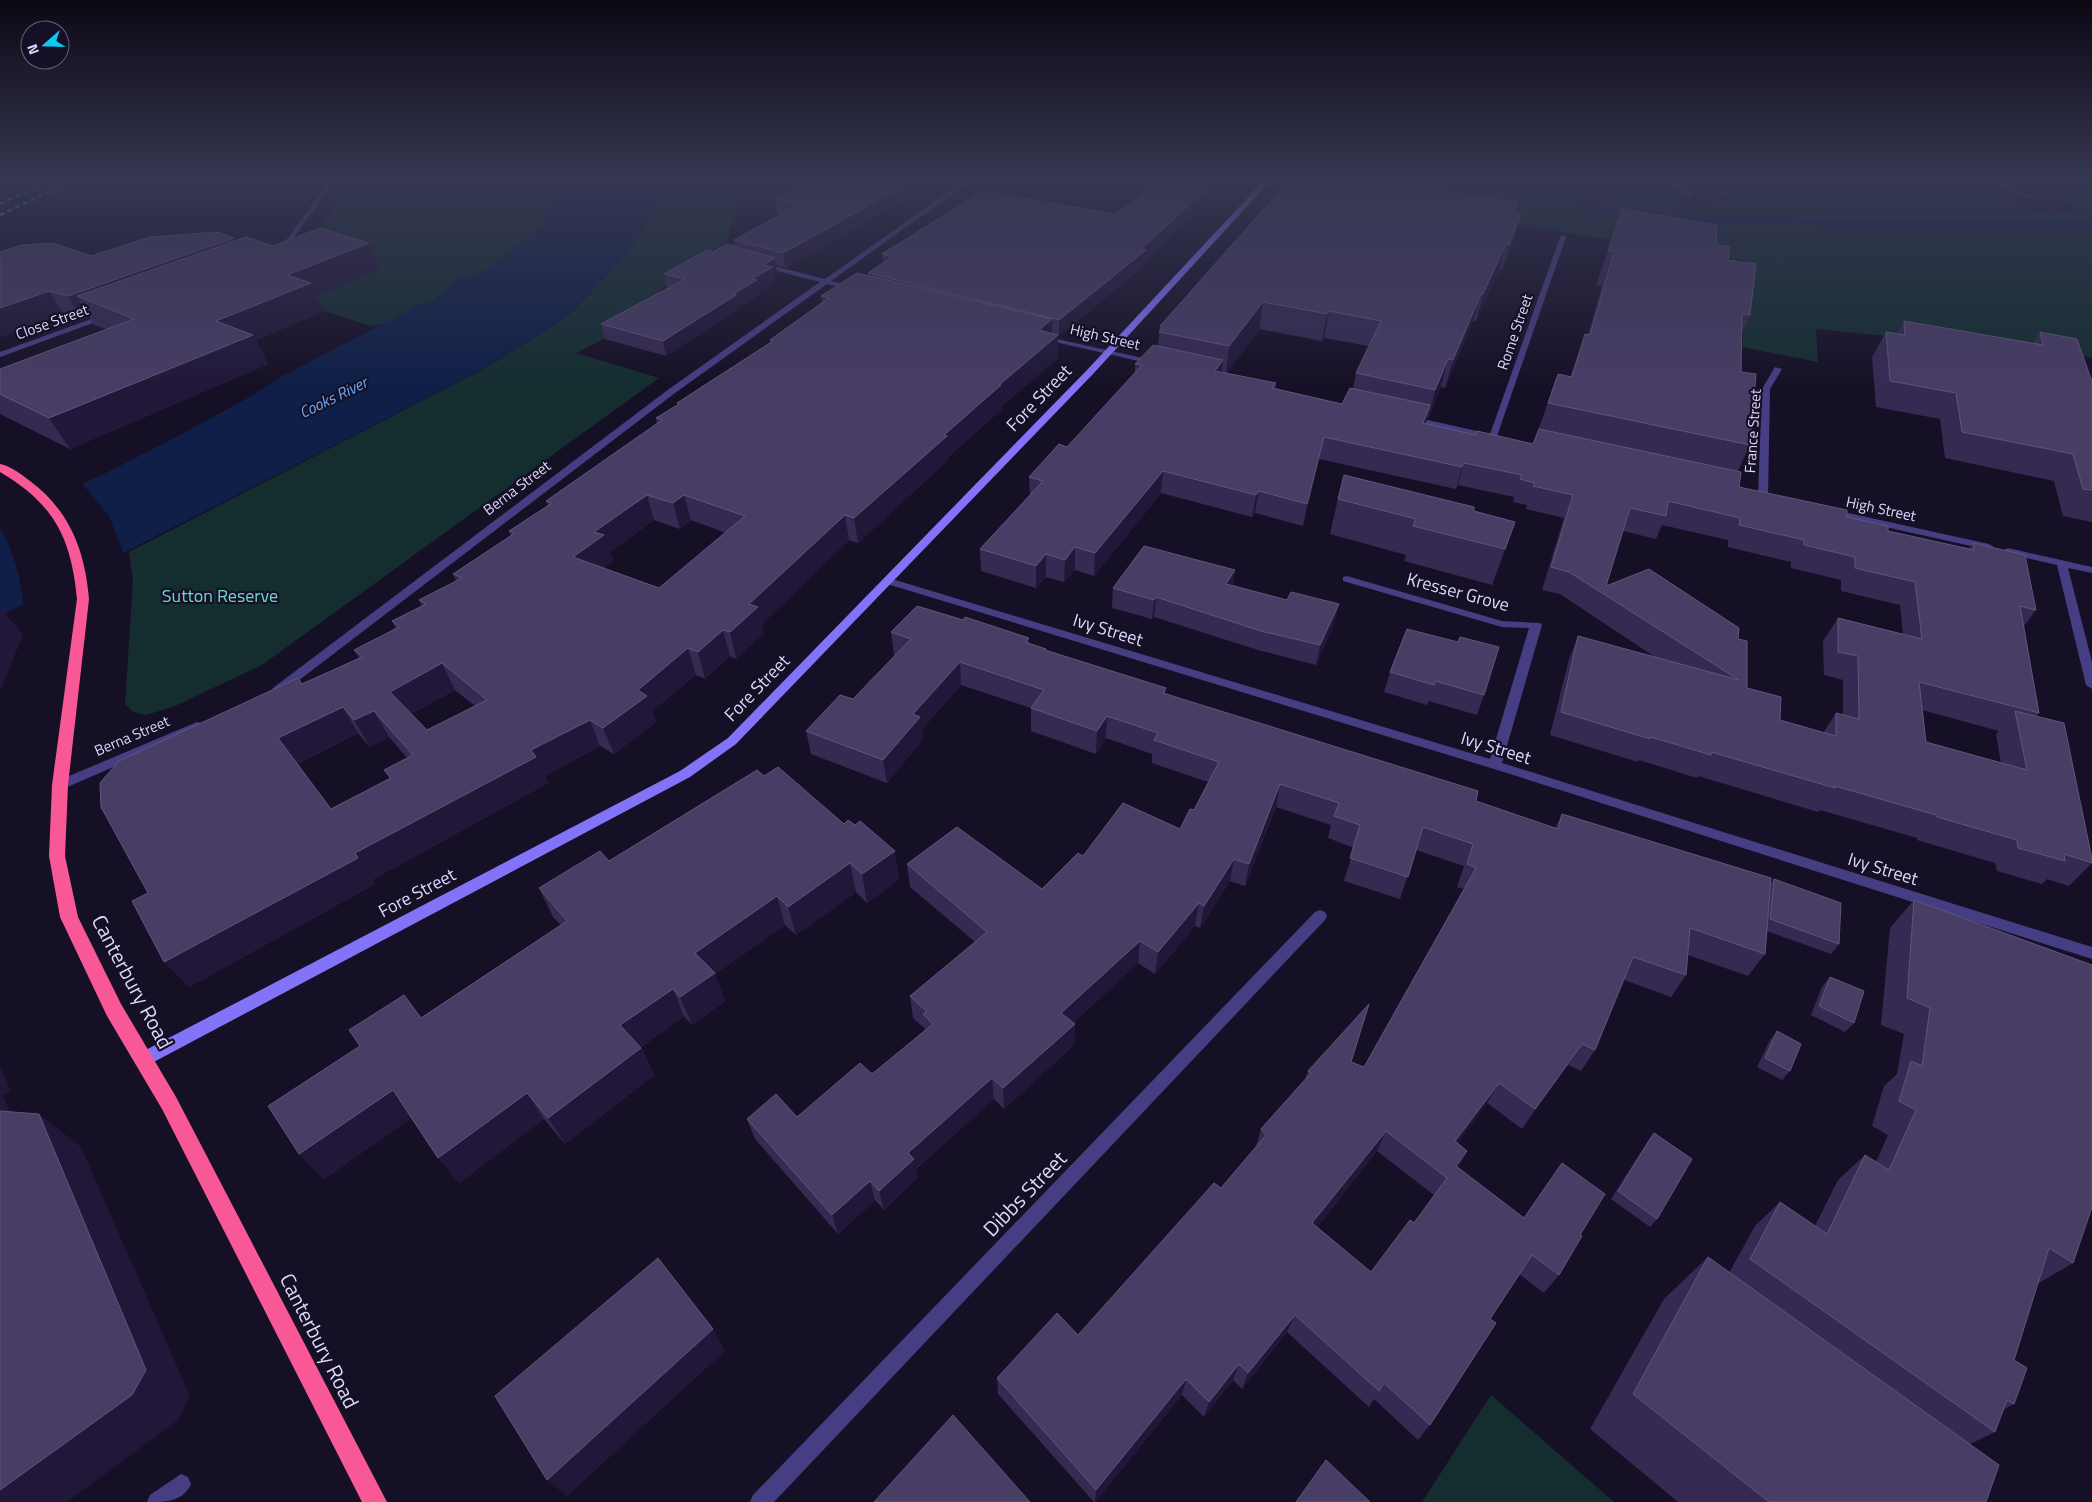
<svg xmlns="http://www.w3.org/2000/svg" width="2092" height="1502" viewBox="0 0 2092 1502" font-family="'Titillium Web',sans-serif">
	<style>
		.green { fill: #142e30 }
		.water { fill: #0f1f47 }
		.pier { fill: #161026 }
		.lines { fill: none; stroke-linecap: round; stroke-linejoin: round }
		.street { fill: #463e83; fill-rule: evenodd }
		.secondary { fill: #8273f9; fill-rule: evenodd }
		.highway { fill: #f85896; fill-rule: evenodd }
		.rail { stroke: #0cc9f4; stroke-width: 2; stroke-dasharray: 4.5 4; stroke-linecap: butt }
		.wall { fill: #362a53; fill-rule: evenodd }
		.shaded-wall { fill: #211839 }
		.building { fill: #483d65; stroke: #60557d; fill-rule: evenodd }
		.labels { text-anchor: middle; stroke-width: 4.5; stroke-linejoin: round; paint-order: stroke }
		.far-street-label { font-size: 15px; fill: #dfd7fd; stroke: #161026 }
		.far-water-label { font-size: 16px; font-style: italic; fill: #6aaaf9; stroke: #161026 }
		.street-label { font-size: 18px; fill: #dfd7fd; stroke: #161026 }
		.park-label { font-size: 18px; fill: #66dbc8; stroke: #161026 }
		.near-street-label { font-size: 21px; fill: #dfd7fd; stroke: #161026 }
	</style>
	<rect width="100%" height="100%" fill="#161026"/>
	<g class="green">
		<polygon points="355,177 569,177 547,210 546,219 540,227 486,270 458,280 434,300 420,304 387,323 371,326 300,303 306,249"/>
		<polygon points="671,177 746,177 726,243 699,257 605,338 576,353 659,378 262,665 175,706 146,715 133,712 125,704 133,580 129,552 491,365 570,314 632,249"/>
		<polygon points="1429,177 1523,177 1572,202 1666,195 1686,206 1733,201 1715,192 1913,177 1957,177 2024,208 2049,214 2076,212 2069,204 2046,193 2092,189 2092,357 1816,329 1818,362 1742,347 1748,261 1410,208"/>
		<polygon points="1491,1395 1614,1502 1422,1502"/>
	</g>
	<g class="water">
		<polygon points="569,177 671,177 632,249 570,314 491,365 0,616 0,520 100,476 180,435 246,399 281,377 420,304 434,300 458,280 486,270 540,227 546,219 546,210"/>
		<path d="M1520,177H1542L1605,207L1626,213L1662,216L2092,222V230L1669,224C1645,222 1620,220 1597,213C1570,205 1545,190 1520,177Z"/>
	</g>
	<polygon class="pier" points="81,482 109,516 125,557 24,607 19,576 8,542 0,528 0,517"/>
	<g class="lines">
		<g class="street">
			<polygon points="332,177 338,177 292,240 278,252 274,252 274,250 288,238"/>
			<polygon points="969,177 976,177 831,281 855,287 855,291 827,284 675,393 281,694 273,694 271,691 273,688 669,389 820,282 758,266 758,262 825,279"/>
			<polygon points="1657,177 1665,177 1694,196 1689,197"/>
			<polygon points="1982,177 1991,177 2033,198 2028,199"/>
			<polygon points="1563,235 1566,237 1496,439 1491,440 1407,421 1407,417 1410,416 1490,434 1560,237"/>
			<polygon points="105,314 112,316 0,357 0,352"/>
			<polygon points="1039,335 1156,361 1160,363 1156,365 1042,339 1039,339"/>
			<polygon points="1775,367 1782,369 1770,389 1768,497 1763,500 1758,497 1762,389"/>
			<polygon points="1830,509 1989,544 1994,547 1989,550 1827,514 1825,512"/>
			<polygon points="2008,548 2092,567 2092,573 2068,568 2092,662 2092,689 2086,685 2057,565 2004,553 2003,551"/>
			<polygon points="1347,576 1502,621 1540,623 1542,625 1502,763 2092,947 2092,959 1491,768 884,583 883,581 888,578 892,579 1490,759 1529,628 1502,627 1343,581 1343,577"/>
			<polygon points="197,722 201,723 203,726 201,729 65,788 55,788 54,785 55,782"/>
			<polygon points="1320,910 1325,912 1327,916 1325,920 774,1502 750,1502 753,1495 1315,912"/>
			<path d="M181,1474L188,1477L191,1484C183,1502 165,1502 147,1502L150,1495Z"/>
		</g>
		<polygon class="secondary" points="1267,177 1274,177 1093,374 736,744 690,777 150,1064 144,1066 138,1064 136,1059 138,1054 680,771 728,738 1087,370"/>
		<path class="highway" d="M0,464C11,466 22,475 30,481C70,511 85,551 89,599L68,785L65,856L78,917L121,1004L176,1097L387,1502H362L162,1109L107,1016L60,917L49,856L52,785L77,599C71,537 54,504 0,472Z"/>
		<g class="rail">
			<polyline points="0,204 58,177"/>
			<polyline points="0,215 81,177"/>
		</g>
	</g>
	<g class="wall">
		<polygon points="783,177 924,177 922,190 786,268 776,265 777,273 774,274 775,281 759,291 760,295 738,307 739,309 666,356 605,339 601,324 668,288 667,288 664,274 713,252 735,247 734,240 781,214 777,213 775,199 807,183"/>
		<path d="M1123,177H1235L1205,200L1204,204L1146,259L1145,265L1059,336H1058V358L1002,406V409L948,457V460L858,543L849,540L762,624L764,633L736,659L730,656L705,679L696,675L652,711L656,722L614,754L600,746L545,776L548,783L372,880L375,884L189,987L148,893L302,684L359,658L354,650L396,629L392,621L422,606L419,600L456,581L453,574L511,536L509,531L548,506L546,501L657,424L656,418L677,405V403L771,342L770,340L822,302L821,296L869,276L868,273L883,263L882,254L1116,214L1156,183ZM654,520L680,529L691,520L726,533L659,588L603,568L613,561L610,552ZM455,690L475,706L427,730L411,714ZM358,733L370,747L389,737L407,758L384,770L389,778L331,809L297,764Z"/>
		<path d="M1295,177H1401L1396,185L1518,202L1515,213L1514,239L1502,270H1499L1476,321H1473L1445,388L1441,387L1428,418H1427L1425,424L1475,435L1533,444L1548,403L1570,377L1585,334L1588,335L1602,286L1596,285L1622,209L1716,245L1728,260L1750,315L1741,335V372L1750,445L1738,471L1739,487L1847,517L1888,531L1969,549L1973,543L2036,610L2024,626L2039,713L2036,716L2092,859V863L2069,886L2047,879L2042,884L1997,871L1995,863L1917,840V838L1820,810L1818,812L1698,776L1697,778L1639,760L1638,762L1550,735L1569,659L1578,636L1655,657L1560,594L1542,590L1564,518L1526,509L1527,505L1513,502L1514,497L1458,485L1456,489L1319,459L1303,526L1255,513L1252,517L1161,493L1094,576L1075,570L1064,582L1046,577L1036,588L981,571L980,549L1030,495L1029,477L1067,447L1135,374V364L1158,346L1160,326ZM1259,329L1322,341L1324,338L1369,346L1356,373L1353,388L1342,404L1275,389L1276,383L1227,373ZM1662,525L1728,540V547L1791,562V568L1841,580V591L1900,605L1903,634L1838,618L1823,641L1824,675L1843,680V715L1836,713L1823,733L1780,720L1747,688L1738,639L1606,586L1623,531L1656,539ZM1922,710L1999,731L1996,734L2001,763L1926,742Z"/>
		<polygon points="369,243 380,270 317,296 324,311 256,340 268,364 70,449 0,414 0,369 106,329 94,325 90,317 82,320 64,314 0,337 0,252 91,256 273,246"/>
		<polygon points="1904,321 2033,343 2040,332 2092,379 2092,522 2063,516 2054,481 1945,458 1940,419 1876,407 1872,357 1886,332 1897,333"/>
		<polygon points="1338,499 1474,511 1515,522 1492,585 1404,561 1406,555 1330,534"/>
		<polygon points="1235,570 1233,585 1287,600 1334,624 1316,665 1258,650 1154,617 1152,619 1112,608 1113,588"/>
		<path d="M963,620L1029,638V643L1046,651L1166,688L1165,694L1476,801L1555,828L1562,814L1770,885L1774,879L1839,944L1831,954L1767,931L1765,954L1748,976L1688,955L1686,975L1671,997L1624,980L1595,1050L1581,1071L1568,1065L1522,1129L1487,1103L1457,1143L1467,1151L1458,1168L1524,1218L1580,1235L1559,1275L1544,1293L1519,1274L1490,1319L1430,1425L1418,1440L1374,1399L1369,1407L1287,1332L1242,1389L1233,1380L1204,1417L1182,1395L1095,1502H1094L998,1394L997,1378L1078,1335L1221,1188L1256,1147L1261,1129L1305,1079L1308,1071L1351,1062L1364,1067L1464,889L1457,887L1464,866L1416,850L1400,899L1344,881L1354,848L1328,838L1331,825L1276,807L1245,886L1230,881L1200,928L1195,926L1155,974L1138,963L1073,1023L1075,1024L1074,1045L1004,1109L994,1099L916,1169L917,1178L884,1210L875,1200L838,1234L755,1139L747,1119L797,1117L872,1074L925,1030V1029L913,1018L910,996L975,942L910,887L907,864L1042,889L1083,856L1180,829L1194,810L1208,782L1152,763V754L1106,738L1096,754L1031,731V708L961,685L922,729L923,739L887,783L811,754L806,731L853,699L895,655H894L891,632ZM1377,1151L1434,1195L1414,1223L1371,1272L1317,1227Z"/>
		<polygon points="1458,642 1484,695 1477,715 1429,701 1427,705 1384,692 1390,672"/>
		<polygon points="757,770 899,879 867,903 856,892 796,935 785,925 715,974 725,1001 692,1025 684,1016 641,1047 654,1075 565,1144 544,1119 459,1183 411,1118 324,1179 299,1154 421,1018 561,925 553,917 539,888 609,861"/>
		<polygon points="1914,900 2092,965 2092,1209 2091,1210 2073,1263 2037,1284 2014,1360 2014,1404 2003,1410 1995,1432 1970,1444 1986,1502 1678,1502 1590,1429 1664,1299 1708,1257 1729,1273 1755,1226 1780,1202 1815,1226 1838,1180 1865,1155 1876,1162 1888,1135 1872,1126 1884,1086 1897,1074 1904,1034 1881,1025 1890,928"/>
		<polygon points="1830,977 1854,1023 1845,1032 1811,1015 1822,987"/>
		<polygon points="1777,1031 1790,1071 1782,1080 1757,1067 1770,1040"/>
		<polygon points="1654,1133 1657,1219 1650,1227 1611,1199 1647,1142"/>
	</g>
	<g class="shaded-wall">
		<polygon points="920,177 924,177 922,190 786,268 783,253"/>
		<polygon points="1217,177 1235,177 1205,200 1204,204 1146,259 1145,265 1059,336 1059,320 1141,249 1201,189"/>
		<polygon points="1389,177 1401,177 1381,207 1385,183"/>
		<polygon points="1521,214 1514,239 1502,270 1509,245"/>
		<polygon points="234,238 245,260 77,296 90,317 82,320 68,296"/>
		<polygon points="369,243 380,270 317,296 324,311 256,340 268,364 70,449 49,418 216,321 287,275"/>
		<polygon points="1506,244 1499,270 1476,321 1483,294"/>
		<polygon points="775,258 777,273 774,274 775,281 759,291 760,295 738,307 739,309 666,356 663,341 733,294 764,265"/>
		<polygon points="49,291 64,314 0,337 0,308"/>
		<polygon points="1481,294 1473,321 1445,388 1453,360"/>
		<polygon points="1263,302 1259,329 1226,374 1229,346"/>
		<polygon points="1329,311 1324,338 1322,341 1327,314"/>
		<polygon points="1052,319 1052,340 1058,335 1058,358 1002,406 1002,409 948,457 948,460 858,543 854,518 999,385 1039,330"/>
		<polygon points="1448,359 1441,387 1428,418 1435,390"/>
		<polygon points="1223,360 1221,381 1215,371"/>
		<polygon points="1430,405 1425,426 1423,423"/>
		<polygon points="1324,437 1319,459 1303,526 1307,504"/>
		<polygon points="1464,463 1458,485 1456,489 1462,467"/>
		<polygon points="1163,471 1161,493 1094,576 1095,553"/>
		<polygon points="1259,491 1255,513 1252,517 1256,495"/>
		<polygon points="647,495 654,520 610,552 613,561 582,583 573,557 594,532"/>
		<polygon points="684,495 691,520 680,529 673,503"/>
		<polygon points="845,515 849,540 762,624 764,633 736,659 730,632 749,604"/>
		<polygon points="1515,522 1503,557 1492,585 1505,549"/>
		<polygon points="1075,547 1075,570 1064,582 1065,560"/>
		<polygon points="1046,554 1046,577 1036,588 1036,566"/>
		<polygon points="1235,570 1232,589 1226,584"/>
		<polygon points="1156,597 1154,617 1152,619 1154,600"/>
		<polygon points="1339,604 1334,624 1316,665 1320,645"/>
		<polygon points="0,607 23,635 0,691"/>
		<polygon points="723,630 730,656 705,679 698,652"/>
		<polygon points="688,648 696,675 652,711 656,722 614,754 603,728 638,690"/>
		<polygon points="960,662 961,685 922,729 923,739 887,783 883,760 913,714"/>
		<polygon points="442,663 455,690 404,718 390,692"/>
		<polygon points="343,707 358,733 296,764 278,738"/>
		<polygon points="374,711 389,737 370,747 354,720"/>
		<polygon points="1107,716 1106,738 1096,754 1097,731"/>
		<polygon points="590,720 600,746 545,776 548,783 372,880 375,884 189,987 164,962 355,853 531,750"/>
		<polygon points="1280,784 1276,807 1245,886 1249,864"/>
		<polygon points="895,851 899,879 867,903 862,874"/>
		<polygon points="1234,859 1230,881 1200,928 1204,906"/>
		<polygon points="850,863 856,892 796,935 788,907"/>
		<polygon points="777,896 785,925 715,974 725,1001 692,1025 680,997 695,953"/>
		<polygon points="1199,903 1195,926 1155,974 1158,952"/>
		<polygon points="1140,941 1138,963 1061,1034 1061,1013"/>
		<polygon points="673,989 684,1016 634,1052 620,1025"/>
		<polygon points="1075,1024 1074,1045 1004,1109 1003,1088"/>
		<polygon points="1582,1044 1568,1065 1522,1129 1535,1109"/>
		<polygon points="641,1048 654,1075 565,1144 548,1118"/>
		<polygon points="0,1066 11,1091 3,1095 22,1142 0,1126"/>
		<polygon points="992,1078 994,1099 916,1169 917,1178 884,1210 879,1191 908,1153"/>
		<polygon points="1499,1083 1487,1103 1444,1161 1455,1141"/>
		<polygon points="393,1090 414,1116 324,1179 299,1154"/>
		<polygon points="527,1093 544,1119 459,1183 438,1158"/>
		<polygon points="39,1114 81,1147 190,1396 178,1420 67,1502 0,1502 0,1490"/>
		<polygon points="1386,1131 1377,1151 1305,1242 1312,1223"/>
		<polygon points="1467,1151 1456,1171 1456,1166"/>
		<polygon points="870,1181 875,1200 838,1234 832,1215"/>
		<polygon points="1295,1315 1287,1332 1242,1389 1248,1373"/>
		<polygon points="713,1329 725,1351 567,1496 547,1480"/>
		<polygon points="1239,1364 1233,1380 1204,1417 1209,1402"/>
		<polygon points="1186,1379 1182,1395 1095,1502 1096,1490"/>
	</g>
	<g class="building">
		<polygon points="817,177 920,177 783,253 734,240 800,204 775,199"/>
		<polygon points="1163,177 1217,177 1201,189 1206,190 1141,249 1146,250 1059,320 868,273 892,257 882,254 983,191 1116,214"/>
		<polygon points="1295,177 1389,177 1385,183 1518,202 1513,213 1521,214 1509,245 1506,244 1483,294 1481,294 1453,360 1448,359 1435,390 1356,373 1381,321 1329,311 1327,314 1263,302 1229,346 1159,332 1163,327 1160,326 1287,183 1290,184"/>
		<polygon points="1622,209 1717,225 1716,245 1730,247 1728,260 1756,264 1750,315 1742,314 1741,372 1756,374 1750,445 1548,403 1558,374 1572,377 1585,334 1590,335 1614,252 1608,251"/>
		<polygon points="320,228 369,243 287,275 311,283 216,321 253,335 49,418 0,394 0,369 134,319 77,296 246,237 273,246"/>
		<polygon points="217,232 234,238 68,296 49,291 0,308 0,273 3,272 0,271 0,252 22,245 53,243 91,256 150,237"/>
		<polygon points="727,244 775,258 764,265 773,267 752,279 757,280 733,294 736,295 663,341 601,324 685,279 664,274 707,250 713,252"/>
		<path d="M857,273L1052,319L1039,330L1058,335L999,385H1001L944,435L947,436L854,518L845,515L749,604L758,607L730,632L723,630L698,652L688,648L638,690L647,696L603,728L590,720L531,750L536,757L355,853L358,858L164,962L132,901L148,893L101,807L100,783L119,761L298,678L302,684L362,657L354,650L399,627L392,621L426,604L419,600L462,578L453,574L515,533L509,531L552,503L546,501L662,420L656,418L679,404L677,403L773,341L770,340L829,298L821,296ZM647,495L673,503L684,495L745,516L659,588L573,557L604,535L594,532ZM442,663L487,700L427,730L390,692ZM343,707L354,720L374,711L413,755L384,770L391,778L331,809L278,738Z"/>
		<polygon points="1904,321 2043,345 2040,332 2077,339 2091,379 2092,379 2092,490 2083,489 2073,454 1962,432 1956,393 1890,381 1886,332 1905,335"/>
		<path d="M1153,345L1223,360L1215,371L1276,383L1272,388L1342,404L1350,388L1430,405L1423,423L1475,435L1477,431L1533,444L1539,429L1741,472L1739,487L1847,510V517L1888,526V531L1974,550L1973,543L2025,555L2036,610L2020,606L2039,713L1919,682L1926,742L2027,770L2015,711L2064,723L2092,859V863L2064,854L2065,861L2018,848L2017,840L1937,817L1936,815L1835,786V788L1711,752V755L1651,737L1650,739L1561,712L1578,636L1739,680L1569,572L1551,567L1573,495L1533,486L1535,483L1520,479L1522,475L1464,463L1462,467L1324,437L1307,504L1259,491L1256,495L1163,471L1095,553L1075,547L1065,560L1046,554L1036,566L980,549L1043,481L1029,477L1059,444L1067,447L1142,365L1135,364ZM1668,501L1740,518L1739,525L1804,540V545L1855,557V568L1915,582L1922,639L1838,618V652L1858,656L1859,719L1836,713V736L1780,720L1781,697L1747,688V641L1738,639L1739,628L1649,569L1606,586L1630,508L1666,516Z"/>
		<polygon points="1344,475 1474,507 1474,511 1515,522 1505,549 1413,526 1416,519 1338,499"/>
		<polygon points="1144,546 1235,570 1226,584 1287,600 1291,592 1339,604 1320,645 1261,631 1156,597 1154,600 1113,588"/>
		<path d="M917,606L963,620L965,617L1029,638L1025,642L1046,649L1045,650L1166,688L1163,693L1478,791L1476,801L1558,829L1562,814L1771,878L1765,954L1690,928L1686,975L1633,957L1595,1050L1582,1044L1535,1109L1499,1083L1455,1141L1467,1151L1456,1166L1524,1218L1562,1163L1605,1194L1580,1235L1582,1236L1559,1275L1532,1255L1490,1319L1496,1323L1430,1425L1384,1383L1379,1391L1295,1315L1248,1373L1239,1364L1209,1402L1186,1379L1096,1490L997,1378L1057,1313L1078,1335L1214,1183L1221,1188L1266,1135L1261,1129L1311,1073L1308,1071L1369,1004L1351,1062L1364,1067L1476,868L1467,864L1473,844L1423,827L1408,877L1350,858L1360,825L1334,816L1339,803L1280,784L1249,864L1234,859L1204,906L1199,903L1158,952L1140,941L1061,1013L1075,1024L1003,1088L992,1078L908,1153L914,1159L879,1191L870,1181L832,1215L747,1119L776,1094L797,1117L860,1063L872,1074L933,1024L923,1014L927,1012L910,996L987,932L907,864L957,827L1042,889L1078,853L1083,856L1123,803L1180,829L1190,809L1194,810L1219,762L1154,740L1158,733L1107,716L1097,731L1031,708L1044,690L960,662L913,714L920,717L883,760L806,731L840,695L853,699L911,639L891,632ZM1386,1131L1447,1178L1414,1223L1410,1220L1371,1272L1312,1223Z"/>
		<polygon points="1407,629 1458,642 1460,637 1499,647 1484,695 1435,681 1434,685 1390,672"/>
		<polygon points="778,767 844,824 848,820 855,825 860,821 895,851 862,874 850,863 788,907 777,896 695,953 715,973 680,997 673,989 620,1025 641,1048 548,1118 527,1093 438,1158 393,1090 299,1154 268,1106 360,1046 349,1030 404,995 421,1018 567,921 539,888 600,851 609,861 757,770 764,776"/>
		<polygon points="1774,879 1841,903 1839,944 1770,919"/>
		<polygon points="1914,900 2092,965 2092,1207 2073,1263 2049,1248 2014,1360 2027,1368 2014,1404 2007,1400 1995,1432 1750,1259 1780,1202 1827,1234 1865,1155 1889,1170 1916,1110 1899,1101 1911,1061 1922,1066 1930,1008 1907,998"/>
		<polygon points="1830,977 1864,991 1854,1023 1819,1006"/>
		<polygon points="1777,1031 1801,1044 1790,1071 1765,1058"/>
		<polygon points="0,1111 39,1114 146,1370 132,1395 0,1490"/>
		<polygon points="1654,1133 1692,1159 1657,1219 1618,1191"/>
		<polygon points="1708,1257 1999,1465 1986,1502 1769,1502 1633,1394"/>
		<polygon points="658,1258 713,1329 547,1480 495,1396"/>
		<polygon points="953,1415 1030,1502 874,1502"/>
		<polygon points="1326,1460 1370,1502 1296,1502"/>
	</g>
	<linearGradient id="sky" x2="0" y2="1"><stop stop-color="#0c0915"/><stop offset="0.46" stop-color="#363752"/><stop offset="1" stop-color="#363752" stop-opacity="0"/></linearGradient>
	<rect width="2092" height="388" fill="url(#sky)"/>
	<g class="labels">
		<g class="far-street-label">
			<text transform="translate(52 322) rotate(-20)" y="5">Close Street</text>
			<text transform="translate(1515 332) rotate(-71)" y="5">Rome Street</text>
			<text transform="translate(1105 337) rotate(13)" y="5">High Street</text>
			<text transform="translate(1753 431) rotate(-86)" y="5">France Street</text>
			<text transform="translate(517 488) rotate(-37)" y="5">Berna Street</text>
			<text transform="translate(1881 509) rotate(12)" y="5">High Street</text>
			<text transform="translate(132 736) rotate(-23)" y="5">Berna Street</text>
		</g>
		<g class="far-water-label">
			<text transform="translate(333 397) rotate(-26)" y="6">Cooks River</text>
		</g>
		<g class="street-label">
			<text transform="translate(1039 398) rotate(-46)" y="6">Fore Street</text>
			<text transform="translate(1458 592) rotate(15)" y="6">Kresser Grove</text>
			<text transform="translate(1108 630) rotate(17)" y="6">Ivy Street</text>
			<text transform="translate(757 688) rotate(-46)" y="6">Fore Street</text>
			<text transform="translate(1496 748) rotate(17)" y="6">Ivy Street</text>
			<text transform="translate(1883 869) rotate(17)" y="6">Ivy Street</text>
			<text transform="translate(417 893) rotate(-28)" y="6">Fore Street</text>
		</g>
		<g class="park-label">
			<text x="220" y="602">Sutton Reserve</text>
		</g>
		<g class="near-street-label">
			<text transform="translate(132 982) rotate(62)" y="7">Canterbury Road</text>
			<text transform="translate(1025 1194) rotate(-46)" y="7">Dibbs Street</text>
			<text transform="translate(319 1341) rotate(63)" y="7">Canterbury Road</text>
		</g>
	</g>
	<g transform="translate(45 45) rotate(250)"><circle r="24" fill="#161026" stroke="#66607c"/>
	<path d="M0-4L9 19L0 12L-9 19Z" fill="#0cc9f4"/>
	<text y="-8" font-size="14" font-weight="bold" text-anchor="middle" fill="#dfd7fd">N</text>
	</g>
</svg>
